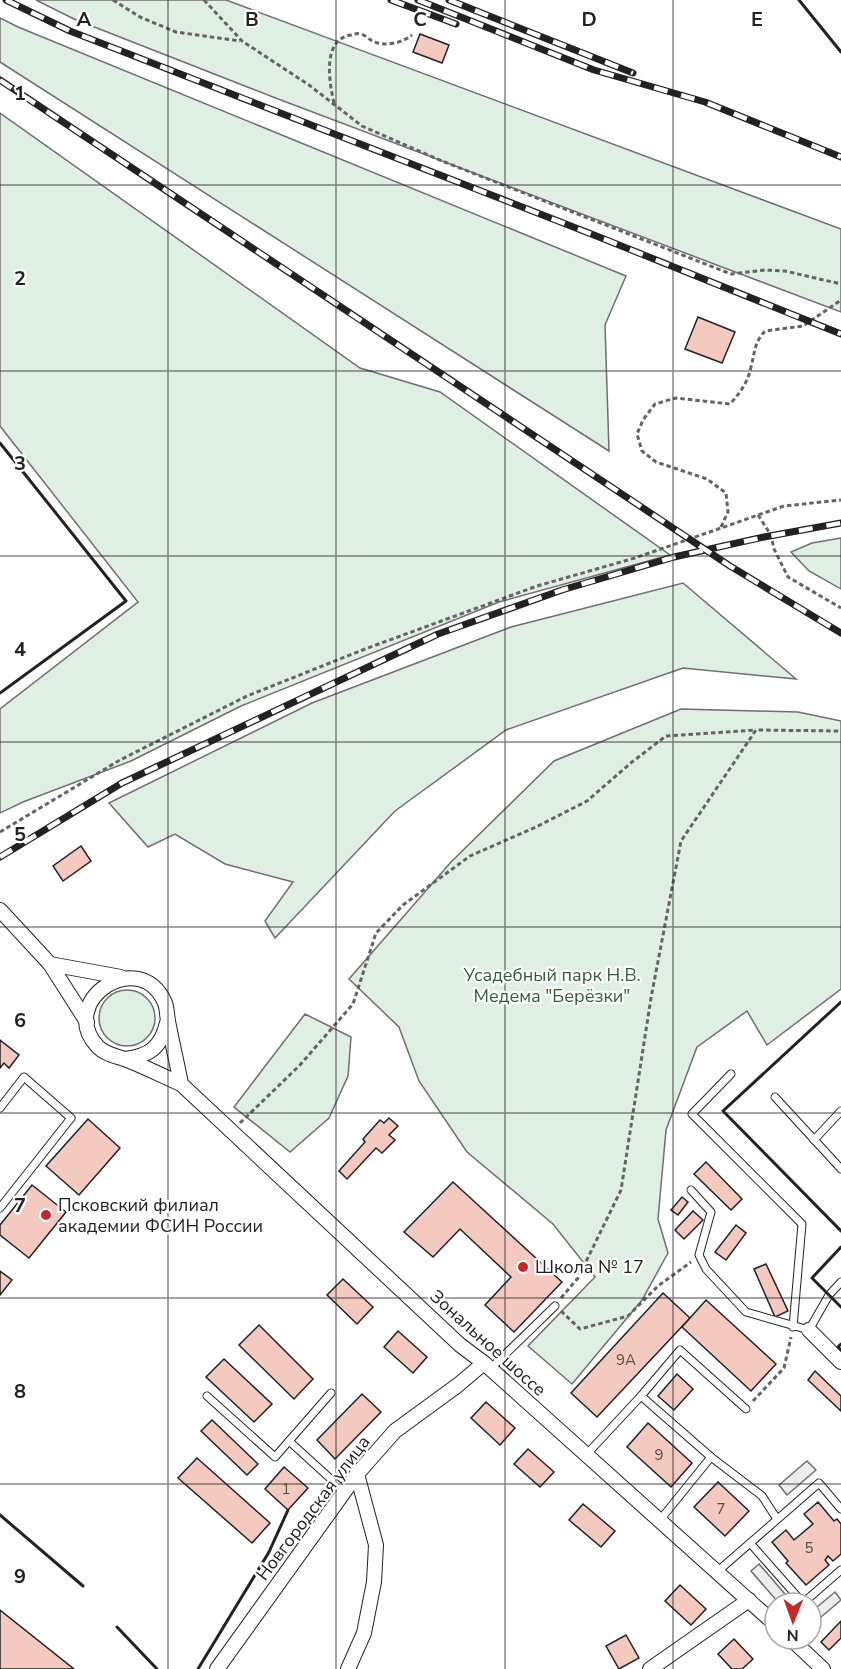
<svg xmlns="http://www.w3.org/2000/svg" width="841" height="1669" viewBox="0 0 841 1669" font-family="'Nunito Sans',sans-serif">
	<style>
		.green { fill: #e0efe3; stroke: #6f6f6f; stroke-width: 1.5 }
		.parking { fill: #ededed; stroke: #6f6f6f; stroke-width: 1.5 }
		.building { fill: #f3c9c0; stroke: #222; stroke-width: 1.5 }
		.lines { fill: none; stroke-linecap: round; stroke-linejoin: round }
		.service-casing { stroke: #222; stroke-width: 9 }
		.minor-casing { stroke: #222; stroke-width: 16 }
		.path { stroke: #646464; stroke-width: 3; stroke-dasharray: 4.5 3; stroke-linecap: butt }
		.service { stroke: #fff; stroke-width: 7 }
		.minor { stroke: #fff; stroke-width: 14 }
		.rail-casing { stroke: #222; stroke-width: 7 }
		.rail { stroke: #fff; stroke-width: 4.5; stroke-dasharray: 14; stroke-linecap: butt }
		.wall { stroke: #222; stroke-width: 3 }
		.grid { fill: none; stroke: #222; stroke-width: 1.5; stroke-opacity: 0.55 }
		.poi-dot { fill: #c62828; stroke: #fff; stroke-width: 2 }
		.labels { text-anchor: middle; stroke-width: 4.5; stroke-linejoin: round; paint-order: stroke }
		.number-label { font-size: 15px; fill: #564c4a }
		.park-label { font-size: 18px; fill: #2f5e38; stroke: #fff }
		.poi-label { font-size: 18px; fill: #222; stroke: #fff; text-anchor: start }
		.street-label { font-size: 18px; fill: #222; stroke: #fff }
		.grid-label { font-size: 20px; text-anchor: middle; font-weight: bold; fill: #222; stroke: #fff; stroke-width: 4.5; stroke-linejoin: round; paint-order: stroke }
	</style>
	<rect width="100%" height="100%" fill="#fff"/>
	<g class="green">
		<polygon points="36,0 226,0 841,229 841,312 273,97 74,19"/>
		<polygon points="0,18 18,27 626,276 605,325 609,451 0,62"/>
		<polygon points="0,113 360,368 440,392 670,555 499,602 241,706 131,761 23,802 0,813 0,709 138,602 0,426"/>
		<polygon points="841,538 841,589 809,571 791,552 812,543"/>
		<polygon points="683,583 796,679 683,668 506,730 395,811 275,938 265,921 293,882 225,864 175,834 148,847 109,803 312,703 511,627"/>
		<polygon points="681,709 798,712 841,721 841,989 767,1045 747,1011 697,1047 666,1130 658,1219 668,1253 642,1300 572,1384 528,1346 595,1277 553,1224 467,1152 419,1081 399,1027 349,979 451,862 554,761"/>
		<circle cx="127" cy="1018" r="28"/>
		<polygon points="305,1014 351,1037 348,1076 329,1118 290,1152 234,1107"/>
	</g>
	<g class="parking">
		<polygon points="807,1461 816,1470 787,1495 779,1485"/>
		<polygon points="759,1564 785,1594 777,1601 751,1571"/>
		<polygon points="835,1592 841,1600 814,1623 811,1619 811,1612"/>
	</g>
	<g class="building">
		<polygon points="420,34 449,45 442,63 413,52"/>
		<polygon points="698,317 735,332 722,363 685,349"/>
		<polygon points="81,846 91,861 63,881 53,866"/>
		<polygon points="0,1040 19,1055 9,1068 4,1063 0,1068"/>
		<polygon points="389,1118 398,1126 389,1135 395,1140 382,1153 376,1148 347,1179 339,1171 365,1142 363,1139 380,1120 384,1123"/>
		<polygon points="88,1119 120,1148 79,1195 46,1166"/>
		<polygon points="706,1162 742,1199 731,1210 694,1174"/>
		<polygon points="453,1182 562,1282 514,1332 485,1305 511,1277 460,1229 433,1257 404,1232"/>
		<polygon points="32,1185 66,1212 29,1258 0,1235 0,1225"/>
		<polygon points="682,1197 688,1202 678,1215 671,1210"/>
		<polygon points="693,1211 703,1220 684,1239 675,1230"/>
		<polygon points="736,1225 746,1233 726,1260 715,1252"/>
		<polygon points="766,1264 788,1311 775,1317 754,1269"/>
		<polygon points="0,1271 12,1280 0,1295"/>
		<polygon points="343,1279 373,1307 357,1324 327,1295"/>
		<polygon points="663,1293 690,1318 597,1417 571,1393"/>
		<polygon points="706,1300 776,1364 751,1391 682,1327"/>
		<polygon points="259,1325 313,1379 294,1399 239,1345"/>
		<polygon points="398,1331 427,1357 413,1373 384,1347"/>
		<polygon points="224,1359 272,1404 254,1422 206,1377"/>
		<polygon points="815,1371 841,1396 841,1411 808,1380"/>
		<polygon points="677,1374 693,1389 674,1410 658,1396"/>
		<polygon points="362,1394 381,1412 335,1459 317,1440"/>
		<polygon points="486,1402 515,1428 500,1445 471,1418"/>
		<polygon points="212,1420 258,1464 247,1475 201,1431"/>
		<polygon points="648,1423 692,1463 671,1487 627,1447"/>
		<polygon points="528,1449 554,1472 540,1487 514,1464"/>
		<polygon points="197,1458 270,1523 252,1543 178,1478"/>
		<polygon points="284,1467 308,1488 288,1510 265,1489"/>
		<polygon points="718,1482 749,1511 725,1536 694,1507"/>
		<polygon points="818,1502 834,1521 837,1519 841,1524 841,1554 833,1561 828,1556 825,1560 829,1565 806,1585 786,1563 788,1561 772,1542 786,1530 794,1540 813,1524 804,1514"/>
		<polygon points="583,1504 615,1531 601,1547 569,1520"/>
		<polygon points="680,1585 706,1609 691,1625 665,1601"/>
		<polygon points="0,1610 74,1669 0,1669"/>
		<polygon points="841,1621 841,1638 829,1650 821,1642"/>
		<polygon points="626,1635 639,1658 619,1669 606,1646"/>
		<polygon points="734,1639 753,1659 742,1669 732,1669 718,1654"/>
	</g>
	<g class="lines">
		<g class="service-casing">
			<g id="service">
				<polyline points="731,1074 692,1114 802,1224 793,1327"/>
				<polyline points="775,1097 841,1169"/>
				<polyline points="0,1108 24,1077 71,1118 0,1208"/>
				<polyline points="814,1140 841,1111"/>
				<polyline points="691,1190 711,1212 699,1255 706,1269 746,1312 809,1330 829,1295 841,1282"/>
				<polyline points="491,1368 555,1306"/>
				<polyline points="331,1393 289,1441 344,1491"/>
				<polyline points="207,1396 275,1457 289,1441"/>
				<polyline points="641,1396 680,1350 746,1409"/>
				<polyline points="586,1455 641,1396 711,1457 762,1496 777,1519"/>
				<polyline points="660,1520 711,1457"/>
				<polyline points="750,1543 803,1603 841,1570"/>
				<polyline points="718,1571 819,1483 841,1509"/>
			</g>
		</g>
		<g class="minor-casing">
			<g id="minor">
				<polyline points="0,910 50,964 87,1022"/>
				<polyline points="50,964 121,977"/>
				<path d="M125,1059C150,1056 161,1047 167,1023"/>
				<path d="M181,1084C177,1063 172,1042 168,1021C167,1016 167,1008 165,1003C140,945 55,1001 98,1047C106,1055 117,1056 127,1060C145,1067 163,1076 181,1084L460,1345L484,1363L775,1624"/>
				<polyline points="809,1330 841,1362"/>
				<polyline points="791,1639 823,1669"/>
				<polyline points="217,1669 357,1474 395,1431 458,1385 484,1363"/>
				<polyline points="348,1669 364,1633 374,1582 376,1545 357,1474"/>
				<polyline points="650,1669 749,1600"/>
			</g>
		</g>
		<g class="path">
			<polyline points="113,0 140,17 176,32 240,41"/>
			<polyline points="204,0 242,41 309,85 362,126 442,161 731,274 765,270 785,271 841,284"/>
			<path d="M334,103C329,82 322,39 351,35C354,34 357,33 361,34C365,35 369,39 372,41C385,47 402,43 412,35"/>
			<polyline points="758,515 771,535 774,549 788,577 841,608"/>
			<path d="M721,527L728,512L726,493L707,479L656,462L642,451L637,434L643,420L655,404L676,398L730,404C740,393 748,382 751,367C755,352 754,343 765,331L803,326L841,300"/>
			<polyline points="0,832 120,760 247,696 365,649 537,586 635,558 784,506 841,500"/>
			<polyline points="240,1123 300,1065 353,1004 376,933 403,905 470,856 536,827 587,801 632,762 666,736 756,730"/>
			<polyline points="561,1298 578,1278 621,1190 651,998 681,841 756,730 841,731"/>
			<polyline points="561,1311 580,1329 628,1316 658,1286 691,1262"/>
			<polyline points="753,1401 784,1368 791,1337"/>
		</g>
		<use href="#service" class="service"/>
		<use href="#minor" class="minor"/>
		<g class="rail-casing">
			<g id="rail">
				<polyline points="6,0 70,31 599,237 841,334"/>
				<polyline points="391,0 456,24"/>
				<polyline points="418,0 594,70 705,102 841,157"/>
				<polyline points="449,0 633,73"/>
				<polyline points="0,80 730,566 841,633"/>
				<polyline points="0,857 122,783 438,634 562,590 674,557 764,537 841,523"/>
			</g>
		</g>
		<use href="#rail" class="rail"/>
		<g class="wall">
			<polyline points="799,0 841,52"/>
			<polyline points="0,443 126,601 0,693"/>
			<polyline points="841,1002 723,1111 841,1231"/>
			<polyline points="841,1247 812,1278 841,1307"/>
			<polyline points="841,1344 838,1347 841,1350"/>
			<polyline points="0,1515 83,1586"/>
			<polyline points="117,1627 157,1669"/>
			<polyline points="198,1669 269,1552 288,1510"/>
		</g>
	</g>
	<path class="grid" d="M168,0V1669M336,0V1669M505,0V1669M673,0V1669M0,185H841M0,371H841M0,556H841M0,742H841M0,927H841M0,1113H841M0,1298H841M0,1484H841"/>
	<g class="poi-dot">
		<circle cx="46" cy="1215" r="6"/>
		<circle cx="523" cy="1267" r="6"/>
	</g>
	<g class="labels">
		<g class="number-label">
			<text x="626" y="1365">9А</text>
			<text x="659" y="1460">9</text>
			<text x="286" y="1494">1</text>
			<text x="721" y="1514">7</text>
			<text x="809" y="1553">5</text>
		</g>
		<g class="park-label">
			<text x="552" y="981">Усадебный парк Н.В.<tspan x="552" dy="21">Медема "Берёзки"</tspan></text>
		</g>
		<g class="poi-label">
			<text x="58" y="1211">Псковский филиал<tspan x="58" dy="21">академии ФСИН России</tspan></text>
			<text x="535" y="1273">Школа № 17</text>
		</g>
		<g class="street-label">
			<text transform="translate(488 1343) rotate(42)" y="6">Зональное шоссе</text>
			<text transform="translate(313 1508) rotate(-53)" y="6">Новгородская улица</text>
		</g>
	</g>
	<g class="grid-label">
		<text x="84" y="26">A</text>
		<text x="252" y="26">B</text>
		<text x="420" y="26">C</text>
		<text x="589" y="26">D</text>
		<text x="757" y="26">E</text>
		<text x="20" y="100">1</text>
		<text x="20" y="285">2</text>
		<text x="20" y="470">3</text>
		<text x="20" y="656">4</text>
		<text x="20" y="841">5</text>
		<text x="20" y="1027">6</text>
		<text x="20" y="1212">7</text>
		<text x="20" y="1398">8</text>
		<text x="20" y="1583">9</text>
	</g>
	<g transform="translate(793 1621) rotate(181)"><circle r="28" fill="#ffffff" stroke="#a7a7a7" stroke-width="1.5"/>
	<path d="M0-4.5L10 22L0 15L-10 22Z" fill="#c62828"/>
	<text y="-9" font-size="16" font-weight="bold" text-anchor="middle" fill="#222222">N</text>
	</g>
</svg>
